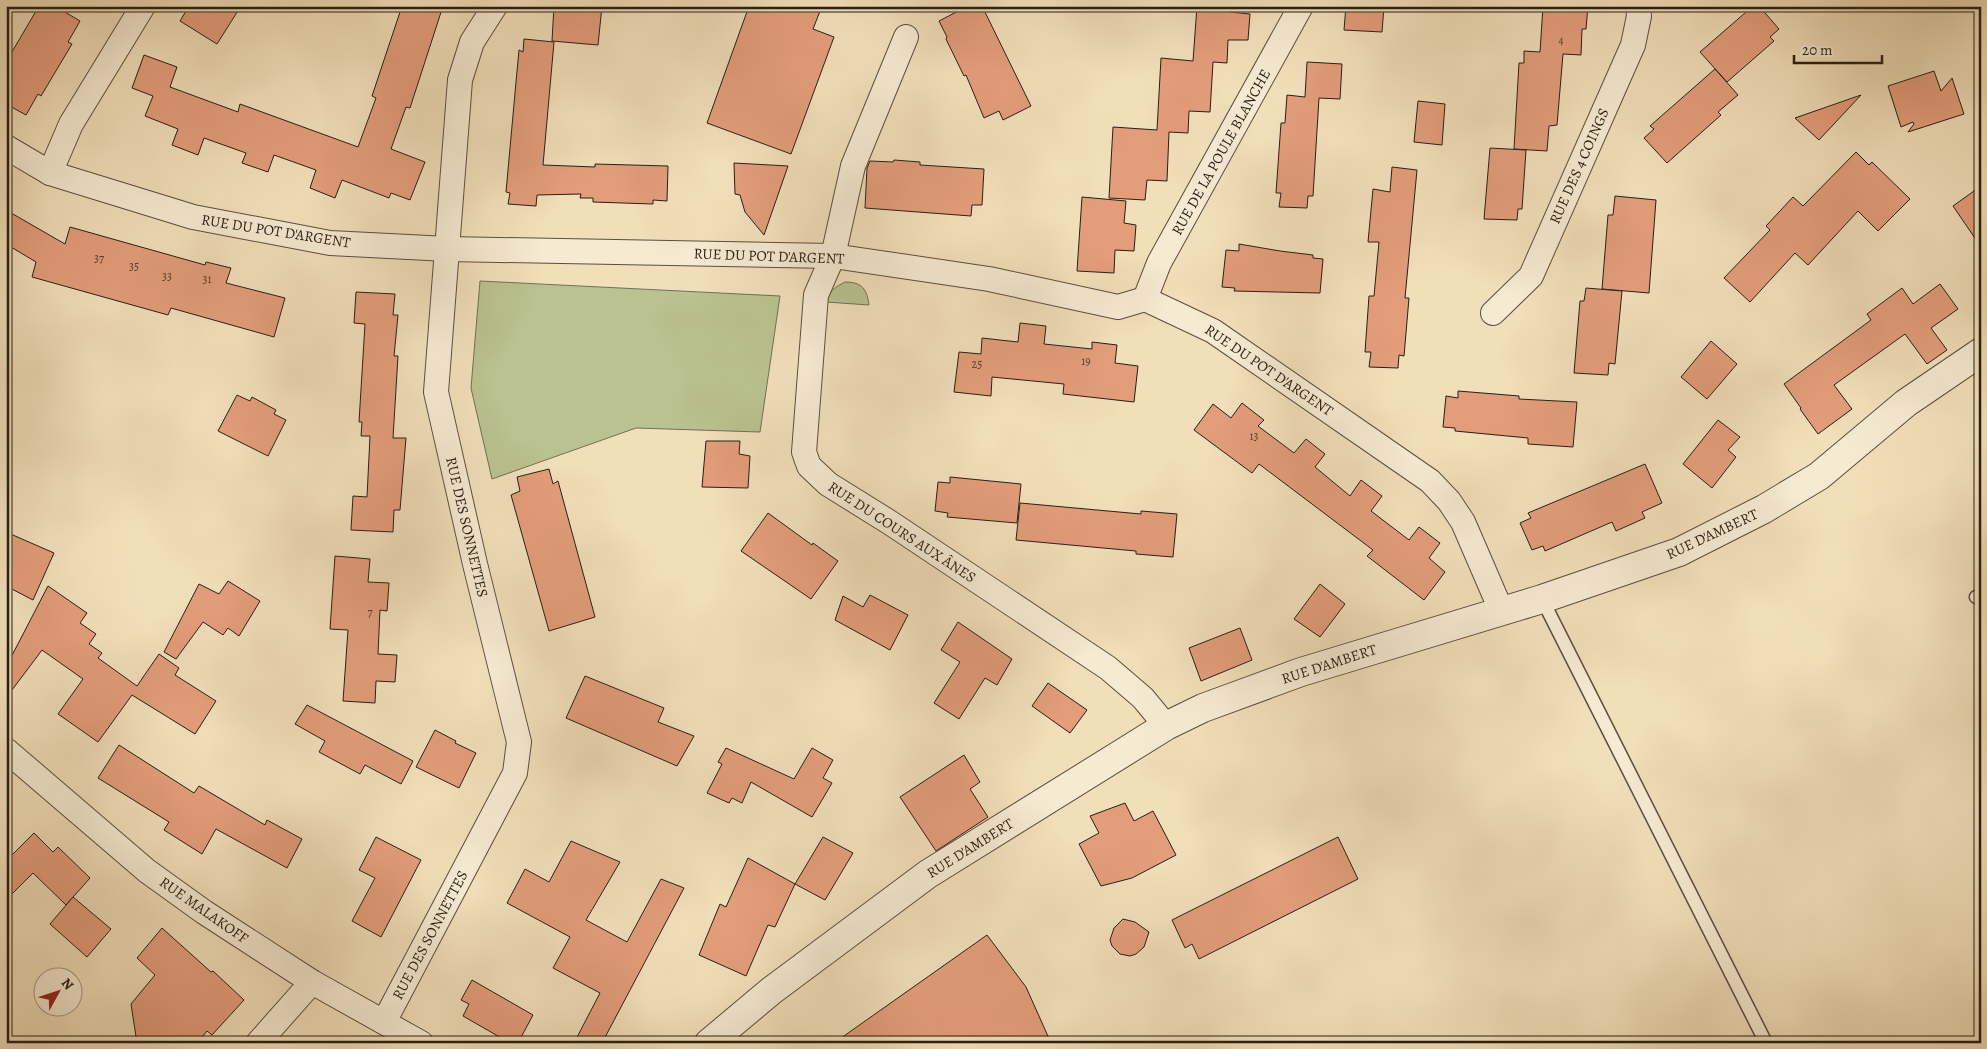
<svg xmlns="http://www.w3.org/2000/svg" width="1987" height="1049" viewBox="0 0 1987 1049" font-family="Alegreya,serif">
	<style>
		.green { fill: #b9c290; stroke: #707052 }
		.building { fill: #e39d7b; stroke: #271e15 }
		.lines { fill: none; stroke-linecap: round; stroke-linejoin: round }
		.service-casing { stroke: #5a4e3e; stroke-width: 15 }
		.minor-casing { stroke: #5a4e3e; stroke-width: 26 }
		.tertiary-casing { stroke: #5a4e3e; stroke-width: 30 }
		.service { stroke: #f6ead2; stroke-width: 12 }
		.minor { stroke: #f6ead2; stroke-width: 24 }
		.tertiary { stroke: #f6ead2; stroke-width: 28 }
		.labels { text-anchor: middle; stroke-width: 4; stroke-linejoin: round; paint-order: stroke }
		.number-label { font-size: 12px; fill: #563e2e }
		.street-label { font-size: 15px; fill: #271e15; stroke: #f6ead2 }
	</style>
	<rect width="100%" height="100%" fill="#f1dfba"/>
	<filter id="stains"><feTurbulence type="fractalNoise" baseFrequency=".004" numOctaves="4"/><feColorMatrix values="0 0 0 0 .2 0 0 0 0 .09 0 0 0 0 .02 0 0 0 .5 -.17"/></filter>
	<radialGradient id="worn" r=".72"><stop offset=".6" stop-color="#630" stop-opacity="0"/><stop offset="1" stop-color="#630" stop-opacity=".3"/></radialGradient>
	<g class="green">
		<polygon points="480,281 780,296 760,432 636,428 492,479 471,388"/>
		<path d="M845,282C862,282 867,289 869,305L826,302C829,291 835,287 845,282Z"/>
	</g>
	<g class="building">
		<polygon points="39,6 55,6 80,21 68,42 72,44 41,96 38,94 26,115 6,104 6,62"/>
		<polygon points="189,6 241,6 217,44 180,21"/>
		<polygon points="402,6 443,6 410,108 406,107 391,149 425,162 410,200 391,193 389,198 342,180 335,198 310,188 316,170 274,155 268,172 242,163 246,153 204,138 198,155 172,145 178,129 145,116 153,96 132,88 144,55 177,67 170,87 238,112 240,104 358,147 376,98 372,96"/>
		<polygon points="554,6 602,6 598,45 552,41"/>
		<polygon points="749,6 822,6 813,29 834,37 791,154 707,123"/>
		<polygon points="968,6 982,6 1031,106 1003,120 999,111 984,118 966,75 964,76 946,39 947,37 939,21"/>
		<polygon points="1197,6 1231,6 1230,12 1250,14 1248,40 1228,40 1227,63 1213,62 1210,112 1189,111 1188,133 1169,132 1167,181 1147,180 1145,200 1109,198 1113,127 1157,130 1161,58 1193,61"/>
		<polygon points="1346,6 1384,6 1382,32 1344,30"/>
		<polygon points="1543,6 1588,6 1586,29 1582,29 1581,55 1563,54 1557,125 1549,126 1547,151 1514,149 1519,63 1524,63 1524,51 1540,52"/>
		<polygon points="1753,6 1759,6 1779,29 1770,37 1774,41 1727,82 1700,52"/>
		<polygon points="524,39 554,42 543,165 595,167 595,164 668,166 667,201 653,200 653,204 593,202 593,198 580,198 581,194 537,195 536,206 508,204 510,193 506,192 516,82 519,50 523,52"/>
		<polygon points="1307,62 1342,64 1340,99 1319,98 1313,196 1308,196 1307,208 1279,207 1281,193 1276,193 1281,123 1285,123 1287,95 1305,97"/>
		<polygon points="1715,69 1738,95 1718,112 1721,115 1667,163 1644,138 1654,129 1650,126"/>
		<polygon points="1934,71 1941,91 1952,78 1964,114 1908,132 1914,124 1913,122 1901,127 1888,86"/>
		<polygon points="1861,95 1819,140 1795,118"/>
		<polygon points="1418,101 1445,104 1442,145 1414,142"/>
		<polygon points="1490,148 1526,150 1522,209 1518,209 1517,220 1484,219"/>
		<polygon points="1856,152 1869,165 1872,162 1910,199 1878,231 1858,211 1808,265 1795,253 1750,302 1724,278 1770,230 1766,226 1793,197 1803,206"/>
		<polygon points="894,160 920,162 920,165 984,169 982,205 972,205 971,216 865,208 867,168 870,161 893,162"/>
		<polygon points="734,163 788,166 764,235 745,212 740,195 735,194"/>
		<polygon points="1392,167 1417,170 1405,298 1409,298 1404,356 1399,355 1398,368 1369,367 1371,352 1365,352 1369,296 1374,296 1379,242 1368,242 1373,189 1390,192"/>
		<polygon points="1981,186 1981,247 1953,206"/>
		<polygon points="1615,196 1656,200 1649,293 1602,289 1608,215 1613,215"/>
		<polygon points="1082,197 1126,201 1124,223 1136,225 1134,251 1115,250 1114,273 1077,271"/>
		<polygon points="6,210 65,244 70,227 205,265 206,262 231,268 226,283 285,298 274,337 171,308 168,315 32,277 36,262 6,244"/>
		<polygon points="1239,244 1280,251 1313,255 1313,258 1323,259 1320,293 1234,291 1235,288 1222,287 1226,250 1239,251"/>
		<polygon points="1940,284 1958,309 1931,328 1947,350 1927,364 1905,334 1834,385 1852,409 1818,434 1800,409 1801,408 1784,384 1871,320 1867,314 1902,288 1913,304"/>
		<polygon points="1586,288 1622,291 1615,364 1609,363 1608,375 1574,373 1580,301 1584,301"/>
		<polygon points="356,292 395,294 393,315 398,315 394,356 398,356 393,438 406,438 400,510 394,510 393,532 351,530 353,496 367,497 370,436 361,436 362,422 359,422 365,324 354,323"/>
		<polygon points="1020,323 1046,326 1044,344 1092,349 1092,342 1117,345 1115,363 1138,366 1134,402 1063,394 1064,384 992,377 991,396 954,392 959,352 981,354 982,338 1018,342"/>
		<polygon points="1711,341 1737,364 1707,399 1681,377"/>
		<polygon points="1458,391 1519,396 1519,399 1577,402 1573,447 1528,444 1528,438 1455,431 1455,428 1443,427 1446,396 1458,398"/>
		<polygon points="237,395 250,401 252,397 276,410 274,414 286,420 268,456 218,431"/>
		<polygon points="1242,403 1264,420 1258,426 1294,453 1306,439 1325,454 1315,467 1350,496 1361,480 1382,496 1371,511 1409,540 1419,527 1440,543 1429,558 1445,572 1424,600 1367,556 1373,550 1259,464 1252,473 1194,430 1213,404 1231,418"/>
		<polygon points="1718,420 1740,437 1728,450 1736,457 1712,488 1683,464"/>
		<polygon points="706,441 740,441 739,454 750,456 748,488 702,487"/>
		<polygon points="1645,464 1662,503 1642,512 1645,518 1616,531 1612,522 1545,551 1543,546 1532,550 1520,523 1531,518 1528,513"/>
		<polygon points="549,469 553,484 558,481 595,617 549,631 511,495 520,491 517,477"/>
		<polygon points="950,477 1021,484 1017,523 947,517 948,513 935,511 938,482 950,483"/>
		<polygon points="1020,503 1141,514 1141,511 1177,514 1173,557 1136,554 1136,551 1016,540"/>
		<polygon points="768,513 812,545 813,543 838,561 811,599 741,551"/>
		<polygon points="6,532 54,553 33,600 6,586"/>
		<polygon points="335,556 370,559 368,582 389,583 387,611 380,610 378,654 397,655 395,682 376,681 375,703 343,701 348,630 330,629"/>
		<polygon points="228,581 260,601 239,636 228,628 223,635 203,622 176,659 164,652 199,584 219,594"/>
		<polygon points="1320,584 1345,604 1320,637 1294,619"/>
		<polygon points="48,586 87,613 80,623 96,634 89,644 102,653 98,658 137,686 159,654 179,668 175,675 216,701 195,734 132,695 98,742 58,714 83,679 42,650 6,698 6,667"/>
		<polygon points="870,595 908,615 890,650 835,620 843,596 863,607"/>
		<polygon points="958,622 1012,659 997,685 985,678 959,719 934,703 960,662 941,650"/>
		<polygon points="1240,628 1252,660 1201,681 1189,648"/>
		<polygon points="585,676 664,708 658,722 694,736 677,766 566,718"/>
		<polygon points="1048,683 1087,710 1070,733 1032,706"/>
		<polygon points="307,705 413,761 401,784 365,765 360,774 319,752 325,741 295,724"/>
		<polygon points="435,730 456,741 455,743 476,753 459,788 416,767"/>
		<polygon points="119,745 194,793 199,786 265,825 267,820 302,839 287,868 216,829 202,854 164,830 169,822 98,778"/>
		<polygon points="726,748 794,779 812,748 833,760 823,778 832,783 812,817 751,782 742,803 732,798 729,803 707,793 722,764 718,762"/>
		<polygon points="964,755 980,782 970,789 988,817 936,851 900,797"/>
		<polygon points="1125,803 1134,821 1153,811 1176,855 1132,878 1101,886 1079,844 1099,833 1090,816"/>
		<polygon points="34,833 53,852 58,847 90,878 66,905 33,873 6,900 6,861"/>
		<polygon points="376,837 421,860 381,937 352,921 375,878 359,870"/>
		<polygon points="823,837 853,853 825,900 795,884"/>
		<polygon points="1338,837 1358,879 1199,959 1192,944 1185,948 1172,920"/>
		<polygon points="571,841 620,862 586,920 627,942 661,879 684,888 602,1043 574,1043 600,993 553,968 570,937 507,903 525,869 549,882"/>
		<polygon points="748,858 795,884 775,927 768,925 746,976 699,955 720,904 726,907"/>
		<polygon points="73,897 111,929 87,957 50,924"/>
		<polygon points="1123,919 1135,922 1149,932 1144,947 1136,954 1130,956 1120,954 1112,946 1110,940 1114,928"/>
		<polygon points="162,928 211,972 213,971 244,1000 212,1035 207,1031 197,1043 137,1043 131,1004 155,975 137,958"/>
		<polygon points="987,935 1026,987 1051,1043 834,1043"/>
		<polygon points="472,980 533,1015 518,1043 510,1043 463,1016 469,1004 461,1000"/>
	</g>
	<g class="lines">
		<g class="service-casing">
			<g id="service">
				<polyline points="1976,597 1981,595"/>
				<polyline points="1542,599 1766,1043"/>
			</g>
		</g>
		<g class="minor-casing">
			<g id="minor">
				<polyline points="906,37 853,166 833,256 816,295 804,452 809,466 828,484 889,522 1108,668 1143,698 1166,726"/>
				<polyline points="6,147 50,173 193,217 330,243 448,249 833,256 989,279 1118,307 1145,299 1213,331 1430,481 1449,501 1463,522 1501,610"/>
				<polyline points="50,173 71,124 143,6"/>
				<polyline points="1145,299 1159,263 1301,6"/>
				<polyline points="1493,313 1531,276 1633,45 1639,16 1638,6"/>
				<polyline points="6,750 147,871 204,912 312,982 421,1043"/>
				<polyline points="384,1022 515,773 519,742 475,564 436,392 460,80 472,42 495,6"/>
				<polyline points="258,1043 312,982"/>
			</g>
		</g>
		<g class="tertiary-casing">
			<polyline id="tertiary" points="709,1043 771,991 928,874 1166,726 1203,708 1301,672 1542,599 1679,552 1764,509 1819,476 1906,403 1981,352"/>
		</g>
		<use href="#service" class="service"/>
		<use href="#minor" class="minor"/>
		<use href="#tertiary" class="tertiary"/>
	</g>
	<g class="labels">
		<g class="number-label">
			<text x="1561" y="44">4</text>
			<text x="99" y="262">37</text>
			<text x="134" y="270">35</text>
			<text x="167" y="280">33</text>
			<text x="207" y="283">31</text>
			<text x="1086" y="365">19</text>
			<text x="977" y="368">25</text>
			<text x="1254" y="440">13</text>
			<text x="370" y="616">7</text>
		</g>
		<g class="street-label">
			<text transform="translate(1221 152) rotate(-61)" y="5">RUE DE LA POULE BLANCHE</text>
			<text transform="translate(1579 166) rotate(-66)" y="5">RUE DES 4 COINGS</text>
			<text transform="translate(276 231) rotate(9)" y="5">RUE DU POT D'ARGENT</text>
			<text transform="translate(769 256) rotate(2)" y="5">RUE DU POT D'ARGENT</text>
			<text transform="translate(1269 370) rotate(34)" y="5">RUE DU POT D'ARGENT</text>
			<text transform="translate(467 527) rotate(77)" y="5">RUE DES SONNETTES</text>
			<text transform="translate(902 532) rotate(33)" y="5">RUE DU COURS AUX ÂNES</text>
			<text transform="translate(1712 534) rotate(-25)" y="5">RUE D'AMBERT</text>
			<text transform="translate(1329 664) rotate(-18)" y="5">RUE D'AMBERT</text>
			<text transform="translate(970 848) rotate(-32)" y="5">RUE D'AMBERT</text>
			<text transform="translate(204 910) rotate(35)" y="5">RUE MALAKOFF</text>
			<text transform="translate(430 935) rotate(-62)" y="5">RUE DES SONNETTES</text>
		</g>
	</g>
	<rect width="1987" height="1049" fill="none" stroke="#f1dfba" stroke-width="25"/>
	<rect x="8" y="8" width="1972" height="1034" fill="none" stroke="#271e15" stroke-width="2.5"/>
	<rect x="12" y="12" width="1962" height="1024" fill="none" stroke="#271e15"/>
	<g transform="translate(58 992) rotate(50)"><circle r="24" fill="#f6ead2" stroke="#a39886"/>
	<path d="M0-4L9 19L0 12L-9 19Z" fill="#8f2418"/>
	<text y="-8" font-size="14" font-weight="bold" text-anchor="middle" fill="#271e15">N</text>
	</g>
	<path d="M1794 55v8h88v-8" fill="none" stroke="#271e15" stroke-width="2.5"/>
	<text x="1802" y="55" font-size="15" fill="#271e15" stroke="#f6ead2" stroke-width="4" paint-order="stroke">20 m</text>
	<rect width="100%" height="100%" filter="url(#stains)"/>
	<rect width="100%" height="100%" fill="url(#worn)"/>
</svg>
